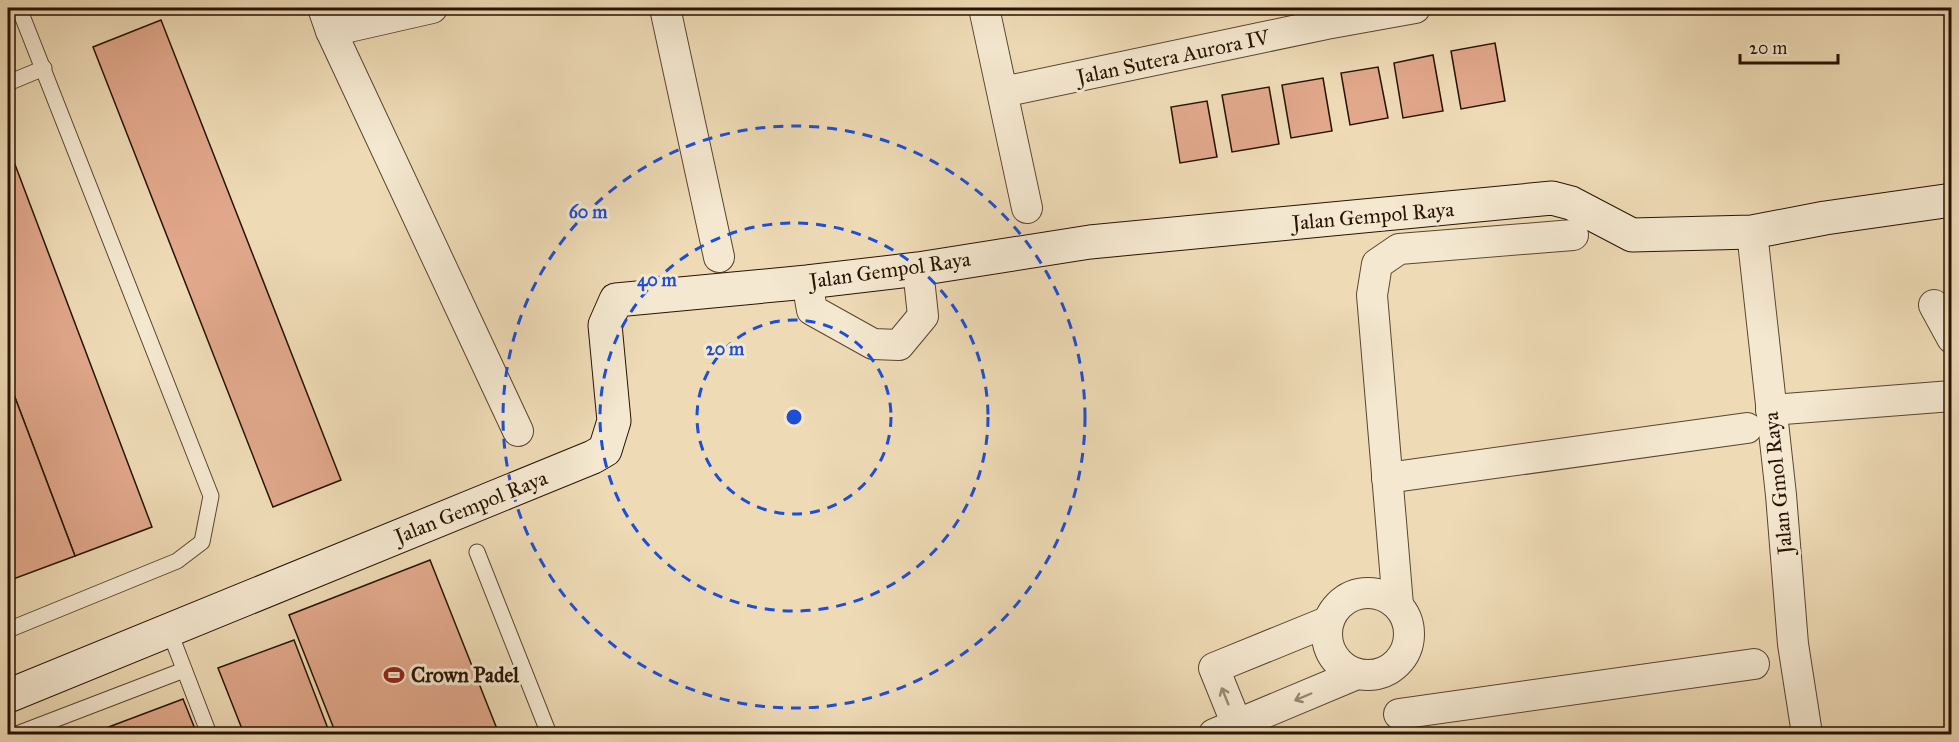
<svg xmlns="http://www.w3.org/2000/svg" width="1959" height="742" viewBox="0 0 1959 742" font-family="'IM FELL Great Primer',serif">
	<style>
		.building { fill: #e1a88b; stroke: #271301; stroke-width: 1.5 }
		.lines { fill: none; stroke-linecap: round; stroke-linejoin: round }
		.lane-casing { stroke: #59452e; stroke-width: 17 }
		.street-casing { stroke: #59452e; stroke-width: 32 }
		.secondary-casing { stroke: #271301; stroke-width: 35 }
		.lane { stroke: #f4e8d0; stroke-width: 15 }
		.street { stroke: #f4e8d0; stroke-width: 30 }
		.secondary { stroke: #f4e8d0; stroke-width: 33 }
		.oneway { stroke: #988873 }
		.ring { fill: none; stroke: #1d4ed8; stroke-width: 3; stroke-dasharray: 10 8 }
		.labels { text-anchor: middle; stroke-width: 6; stroke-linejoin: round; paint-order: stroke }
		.street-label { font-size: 21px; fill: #271301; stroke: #f4e8d0 }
		.poi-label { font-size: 21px; font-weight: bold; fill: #271301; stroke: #f4e8d0; text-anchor: start }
		.centre { fill: #1d4ed8; stroke: #f4e8d0; stroke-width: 3 }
		.ring-label { font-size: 18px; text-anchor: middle; font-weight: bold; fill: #1d4ed8; stroke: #f4e8d0; stroke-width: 6; stroke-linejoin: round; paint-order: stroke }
	</style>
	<rect width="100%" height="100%" fill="#eedbb6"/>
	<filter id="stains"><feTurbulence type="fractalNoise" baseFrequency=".00333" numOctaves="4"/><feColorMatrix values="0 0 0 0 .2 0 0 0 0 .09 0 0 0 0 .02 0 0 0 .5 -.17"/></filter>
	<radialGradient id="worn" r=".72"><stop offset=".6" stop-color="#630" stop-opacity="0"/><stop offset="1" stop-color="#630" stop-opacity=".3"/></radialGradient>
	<g class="building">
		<polygon points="161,20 341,480 273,507 93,47"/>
		<polygon points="1495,43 1505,101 1461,109 1451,51"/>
		<polygon points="1433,55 1443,111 1403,118 1394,63"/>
		<polygon points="1378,67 1388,118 1350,125 1341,73"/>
		<polygon points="1323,78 1332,131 1291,138 1282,85"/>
		<polygon points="1269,87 1279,144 1232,152 1222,95"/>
		<polygon points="1207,101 1217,157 1180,163 1171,107"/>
		<polygon points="8,146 152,527 75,556 8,379"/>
		<polygon points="8,379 75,556 8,581"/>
		<polygon points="430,560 499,734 336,734 289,615"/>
		<polygon points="294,640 330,734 244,734 218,668"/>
		<polygon points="183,699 197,734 90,734"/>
	</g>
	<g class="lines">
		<g class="lane-casing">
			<g id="lane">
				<polyline points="8,83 44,68"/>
				<polyline points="477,552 549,734"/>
				<polyline points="8,630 177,561 202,542 211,496 19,8"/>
				<polyline points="169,630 209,734"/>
				<polyline points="17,734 184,670"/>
			</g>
		</g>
		<g class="street-casing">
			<g id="street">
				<polyline points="323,8 331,31 518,431"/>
				<polyline points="665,8 719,257"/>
				<polyline points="984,8 1027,208"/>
				<polyline points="331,31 432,8"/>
				<polyline points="1003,92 1326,24 1415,8"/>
				<polyline points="1752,232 1781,495 1793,644 1807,734"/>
				<polyline points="807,282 812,310 873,344 899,345 923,316 918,269"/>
				<polyline points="1934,305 1952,338"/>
				<polyline points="1771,410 1952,396"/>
				<polyline points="1387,478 1747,428"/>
				<circle cx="1368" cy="634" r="41"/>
				<polyline points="1398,605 1372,295 1377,264 1399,249 1573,235"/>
				<polyline points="1399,714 1754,664"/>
				<polyline points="1237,725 1214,668 1327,622"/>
				<polyline points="1214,734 1357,674"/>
			</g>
		</g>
		<g class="secondary-casing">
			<polyline id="secondary" points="8,696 593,457 605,450 614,421 605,325 616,300 807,282 918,269 1090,242 1552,198 1571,203 1632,235 1752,232 1825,218 1952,200"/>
		</g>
		<use href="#lane" class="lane"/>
		<use href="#street" class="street"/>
		<use href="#secondary" class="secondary"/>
	</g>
	<defs><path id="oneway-shaft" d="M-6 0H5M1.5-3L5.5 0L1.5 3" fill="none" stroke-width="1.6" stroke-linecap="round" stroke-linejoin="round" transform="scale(1.5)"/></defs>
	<g class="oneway">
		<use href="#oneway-shaft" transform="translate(1225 696) rotate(-112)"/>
		<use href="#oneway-shaft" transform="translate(1303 697) rotate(157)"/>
	</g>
	<g class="ring">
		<circle cx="794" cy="417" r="97"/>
		<circle cx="794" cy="417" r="194"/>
		<circle cx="794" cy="417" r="291"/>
	</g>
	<defs>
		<g id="stadium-bare" transform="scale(1.62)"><path d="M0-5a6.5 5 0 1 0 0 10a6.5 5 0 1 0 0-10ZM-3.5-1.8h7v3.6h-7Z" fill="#8f2418" stroke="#f4e8d0" stroke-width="2.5" paint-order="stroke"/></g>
	</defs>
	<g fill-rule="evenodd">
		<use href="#stadium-bare" x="394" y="675"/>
	</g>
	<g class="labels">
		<g class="street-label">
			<text transform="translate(1173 57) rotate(-12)" y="7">Jalan Sutera Aurora IV</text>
			<text transform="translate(1373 216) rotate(-5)" y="7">Jalan Gempol Raya</text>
			<text transform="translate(890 270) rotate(-8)" y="7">Jalan Gempol Raya</text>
			<text transform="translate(1778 483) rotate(-96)" y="7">Jalan Gmol Raya</text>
			<text transform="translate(471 507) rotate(-22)" y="7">Jalan Gempol Raya</text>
		</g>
		<g class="poi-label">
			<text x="411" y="682">Crown Padel</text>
		</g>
	</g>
	<circle cx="794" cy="417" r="9" class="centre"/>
	<g class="ring-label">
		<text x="588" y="218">60 m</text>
		<text x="657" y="286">40 m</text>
		<text x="725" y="355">20 m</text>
	</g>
	<rect width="1959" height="742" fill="none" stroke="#eedbb6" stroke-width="30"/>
	<rect x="9" y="9" width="1941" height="724" fill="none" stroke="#271301" stroke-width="3"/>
	<rect x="15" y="15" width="1929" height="712" fill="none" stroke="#271301" stroke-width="1.5"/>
	<path d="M1740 54v9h98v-9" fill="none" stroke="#271301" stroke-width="3"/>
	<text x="1749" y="54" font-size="18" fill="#271301" stroke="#f4e8d0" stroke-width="4.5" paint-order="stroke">20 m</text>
	<rect width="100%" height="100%" filter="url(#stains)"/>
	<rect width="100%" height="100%" fill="url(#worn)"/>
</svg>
